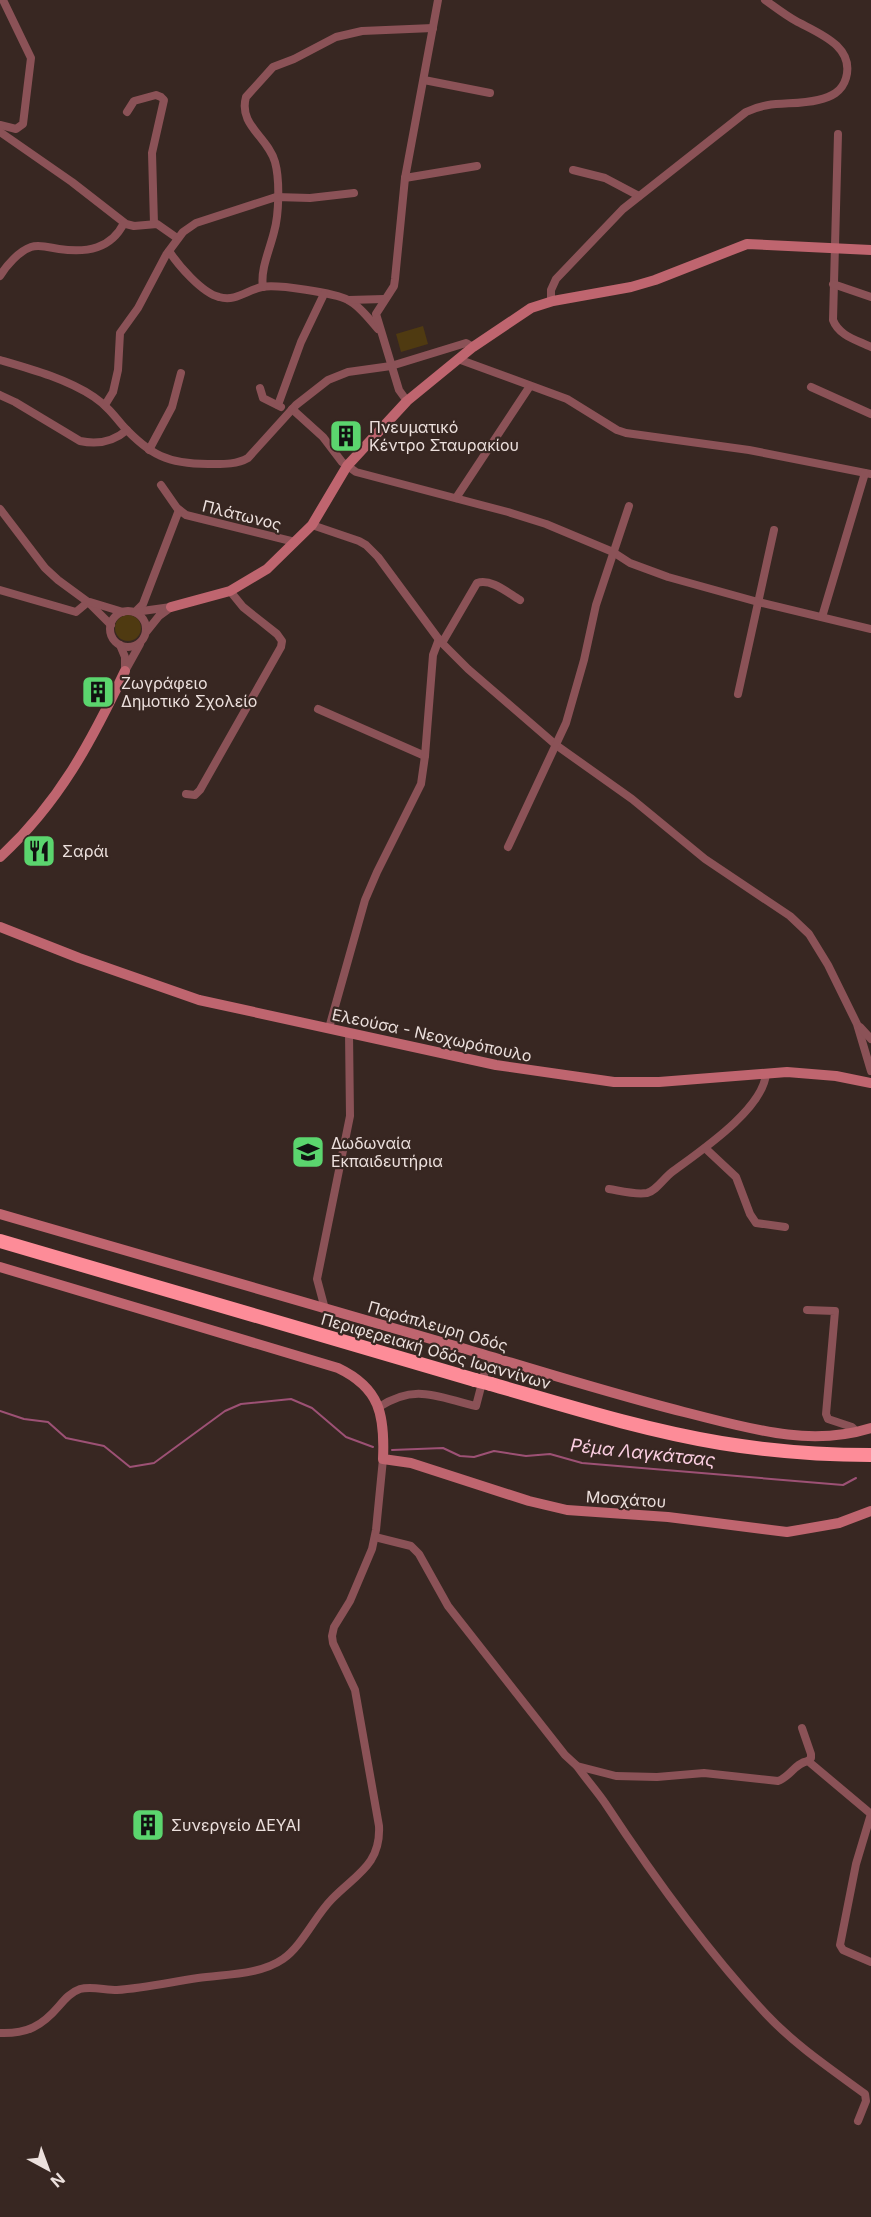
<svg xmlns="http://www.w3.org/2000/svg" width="871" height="2217" viewBox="0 0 871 2217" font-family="Inter,sans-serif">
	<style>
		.green { fill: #4f3a11 }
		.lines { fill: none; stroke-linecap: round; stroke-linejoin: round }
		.stream { stroke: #9d5175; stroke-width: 2 }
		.street { stroke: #8b5257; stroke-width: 8 }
		.secondary { stroke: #bf656f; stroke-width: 10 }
		.highway { stroke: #fd8c98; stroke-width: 14 }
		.highway-bridge { stroke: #fd8c98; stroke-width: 14 }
		.labels { text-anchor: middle; stroke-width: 4.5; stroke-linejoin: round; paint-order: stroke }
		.poi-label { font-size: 16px; fill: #ece0dd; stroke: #382722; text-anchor: start }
		.street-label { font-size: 16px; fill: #ece0dd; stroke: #382722 }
		.water-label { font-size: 18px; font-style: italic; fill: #fbcee1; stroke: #382722 }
	</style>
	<rect width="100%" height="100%" fill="#382722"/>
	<g class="green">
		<polygon points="423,326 428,344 401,352 396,334"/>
		<circle cx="128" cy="628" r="13"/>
	</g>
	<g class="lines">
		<g class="stream">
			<polyline points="0,1411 24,1419 48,1422 66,1438 104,1446 130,1467 154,1463 225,1411 241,1404 291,1399 312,1408 346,1437 373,1447"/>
			<polyline points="392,1450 443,1448 460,1456 474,1457 494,1451 526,1456 550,1454 582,1463 843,1485 856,1478"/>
		</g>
		<g class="street">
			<polyline points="424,80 490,93"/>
			<polyline points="127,112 134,101 156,95 161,97 164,100 152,153 154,224"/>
			<polyline points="0,125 16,129 23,124 31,58 3,0"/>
			<polyline points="0,132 72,182 126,224 134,226 157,224 177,238"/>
			<path d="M838,134L833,320C839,336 857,340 871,347"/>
			<polyline points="573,170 605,178 639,196"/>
			<polyline points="405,178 477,166"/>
			<path d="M169,251C178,265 202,293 219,297C236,302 247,290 262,287C277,284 335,293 348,300C359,305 370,320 378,329"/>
			<path d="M0,276C6,266 19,251 31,247C40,244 51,248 59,249C87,253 111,249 124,223"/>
			<polyline points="833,284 871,297"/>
			<path d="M263,287C260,270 270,249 274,232C279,215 280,180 275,162C268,137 238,125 246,97L273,67L294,59L336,37L362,31L433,28"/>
			<polyline points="349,300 384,299"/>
			<path d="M551,301V290L556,279L623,209L746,112C769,100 793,106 818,100C831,97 842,92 846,78C855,46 818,33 796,21C785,15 775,7 765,0"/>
			<polyline points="458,359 567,399 617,430 626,433 749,450 871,474"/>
			<path d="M0,360C31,369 67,379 94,397C106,405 114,415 123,426C150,455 168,464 208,464C221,464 236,465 248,458L296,405L328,380L348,372L391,366L466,343L473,347"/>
			<polyline points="811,387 871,414"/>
			<polyline points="260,388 263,398 281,407"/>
			<path d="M0,395L15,402L80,441C98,445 113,442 127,430"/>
			<polyline points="407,401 399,390 376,314 394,286 395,279 405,178 438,0"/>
			<polyline points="105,405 113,392 118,370 120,333 138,308 166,255 183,232 196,223 276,197 310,198 354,193"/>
			<polyline points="278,405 301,342 324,294"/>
			<polyline points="292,409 323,437 342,462 356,472 508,512 546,524 613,552 630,563 668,577 758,602 871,629"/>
			<polyline points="149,450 172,407 181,373"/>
			<polyline points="161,485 177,508 186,515 295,542"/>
			<polyline points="456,498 530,386"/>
			<polyline points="0,509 45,568 58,580 88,602 111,625"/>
			<polyline points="312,525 359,541 366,545 378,557 440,641 468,669 556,745 632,799 705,859 790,916 809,934 828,965 857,1024 871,1071"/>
			<polyline points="0,590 76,612 88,602"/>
			<polyline points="90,602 123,612"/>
			<circle cx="128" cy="629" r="18"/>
			<polyline points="135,612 143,604 179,510"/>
			<polyline points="135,612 171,607"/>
			<polyline points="822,617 865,473"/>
			<polyline points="147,631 159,616 170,608"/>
			<path d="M442,643L477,583C491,578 508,593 520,600"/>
			<polyline points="120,645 125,657 125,669"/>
			<polyline points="125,671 140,644"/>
			<polyline points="738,694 774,530"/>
			<polyline points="318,709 425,756"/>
			<polyline points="186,794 195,795 200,790 281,647 282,641 277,634 243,607 230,591"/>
			<polyline points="508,847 566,723 584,660 596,605 629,506"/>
			<polyline points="860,1027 871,1039"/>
			<polyline points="329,1028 365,900 377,872 421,784 425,756 433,655 439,639"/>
			<polyline points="705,1148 736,1177 750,1214 756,1223 785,1227"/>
			<path d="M609,1189C621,1191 635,1195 647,1193C656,1191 664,1178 672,1172C699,1152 764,1109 766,1073"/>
			<polyline points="325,1309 317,1279 350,1116 349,1033"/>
			<polyline points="807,1310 835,1311 826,1414 828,1419 852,1427 857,1432"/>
			<path d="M379,1407C416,1383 437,1397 476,1406L489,1356"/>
			<path d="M375,1537L411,1546L419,1554L448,1606L565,1755L577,1766L616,1776L657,1777L704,1773L778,1781C790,1777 795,1763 808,1761L871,1814"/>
			<polyline points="802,1728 811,1754 811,1758 808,1761"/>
			<path d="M577,1766C586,1779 596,1790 605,1803C653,1876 705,1949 766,2014C795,2045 831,2069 865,2094L866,2101L858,2121"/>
			<polyline points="871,1814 856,1864 840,1945 843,1950 871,1962"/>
			<path d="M0,2033C27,2034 42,2026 59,2006C65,1999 71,1992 80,1989C91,1986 105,1990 117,1990C144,1988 171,1982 198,1978C225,1974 260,1975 283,1959C302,1946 315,1916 332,1899C355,1875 381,1865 379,1826L355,1690L333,1643L332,1636L334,1627L350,1601L372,1549L376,1530L383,1459"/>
		</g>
		<g class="secondary">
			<polyline points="171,607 230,591 267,569 312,525 347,466 407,401 473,347 531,308 553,301 631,287 655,280 747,244 871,250"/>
			<path d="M0,857C59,803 91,742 125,671"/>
			<polyline points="0,927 79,958 199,1000 496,1065 614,1082 659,1082 787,1072 836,1076 871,1083"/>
			<path d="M0,1214C154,1259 308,1304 462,1348C536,1370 609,1393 684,1412C745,1427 808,1448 871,1428"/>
			<path d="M0,1267L338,1368C380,1388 385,1415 383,1459L411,1463L529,1501L567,1510L668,1517L787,1532L839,1523L871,1511"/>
		</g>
		<g class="highway">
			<polyline points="0,1241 475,1380"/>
			<path d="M491,1384C567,1406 643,1430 721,1443C770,1451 821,1455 871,1455"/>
		</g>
		<polyline class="highway-bridge" points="475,1380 491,1384"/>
	</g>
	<defs>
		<g id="building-square" transform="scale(1.725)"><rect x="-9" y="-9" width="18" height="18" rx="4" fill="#5bd56e" stroke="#382722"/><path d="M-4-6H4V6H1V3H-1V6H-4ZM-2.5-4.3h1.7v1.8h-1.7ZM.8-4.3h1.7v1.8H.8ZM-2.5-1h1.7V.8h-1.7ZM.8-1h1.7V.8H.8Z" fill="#111"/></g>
		<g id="restaurant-square" transform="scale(1.725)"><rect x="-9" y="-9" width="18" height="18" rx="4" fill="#5bd56e" stroke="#382722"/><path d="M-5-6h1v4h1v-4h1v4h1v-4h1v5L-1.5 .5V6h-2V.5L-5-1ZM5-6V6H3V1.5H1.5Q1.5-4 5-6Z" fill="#111"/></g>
		<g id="school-square" transform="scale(1.725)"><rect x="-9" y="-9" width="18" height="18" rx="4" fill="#5bd56e" stroke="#382722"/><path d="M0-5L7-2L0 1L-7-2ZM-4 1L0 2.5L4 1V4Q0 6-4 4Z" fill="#111"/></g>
	</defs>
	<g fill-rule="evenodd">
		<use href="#building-square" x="346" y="436"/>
		<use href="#building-square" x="98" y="692"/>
		<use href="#restaurant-square" x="39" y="851"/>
		<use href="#school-square" x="308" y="1152"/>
		<use href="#building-square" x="148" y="1825"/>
	</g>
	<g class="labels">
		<g class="poi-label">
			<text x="369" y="433">Πνευματικό<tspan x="369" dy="18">Κέντρο Σταυρακίου</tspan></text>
			<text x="121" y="689">Ζωγράφειο<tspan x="121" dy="18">Δημοτικό Σχολείο</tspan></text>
			<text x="62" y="857">Σαράι</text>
			<text x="331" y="1149">Δωδωναία<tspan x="331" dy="18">Εκπαιδευτήρια</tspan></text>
			<text x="171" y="1831">Συνεργείο ΔΕΥΑΙ</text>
		</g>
		<g class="street-label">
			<text transform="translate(242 515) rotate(14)" y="6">Πλάτωνος</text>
			<text transform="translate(432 1035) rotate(12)" y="6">Ελεούσα - Νεοχωρόπουλο</text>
			<text transform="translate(438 1326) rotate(16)" y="6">Παράπλευρη Οδός</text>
			<text transform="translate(436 1351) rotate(16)" y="6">Περιφερειακή Οδός Ιωαννίνων</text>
			<text transform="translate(626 1499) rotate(4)" y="6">Μοσχάτου</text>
		</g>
		<g class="water-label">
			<text transform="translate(643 1453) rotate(6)" y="6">Ρέμα Λαγκάτσας</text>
		</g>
	</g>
	<g transform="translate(48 2169) rotate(139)" stroke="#382722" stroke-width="4.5" paint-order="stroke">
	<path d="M0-4.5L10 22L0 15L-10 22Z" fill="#ece0dd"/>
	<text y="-9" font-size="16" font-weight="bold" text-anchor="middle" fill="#ece0dd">N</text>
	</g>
</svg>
